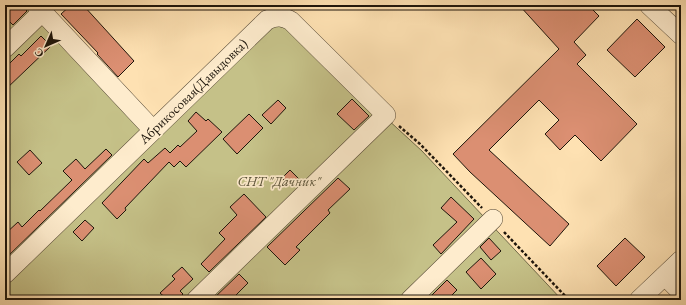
<svg xmlns="http://www.w3.org/2000/svg" width="686" height="305" viewBox="0 0 686 305" font-family="'EB Garamond',serif">
	<style>
		.green { fill: #c5c188; stroke: #716b4a }
		.building { fill: #db8f72; stroke: #1d150b }
		.lines { fill: none; stroke-linecap: round; stroke-linejoin: round }
		.minor-casing { stroke: #554835; stroke-width: 20 }
		.path { stroke: #1d150b; stroke-width: 2.5; stroke-dasharray: 3 2; stroke-linecap: butt }
		.minor { stroke: #feeccd; stroke-width: 19 }
		.labels { text-anchor: middle; stroke-width: 3.5; stroke-linejoin: round; paint-order: stroke }
		.street-label { font-size: 14px; fill: #1d150b; stroke: #feeccd }
		.park-label { font-size: 14px; font-style: italic; fill: #585137; stroke: #feeccd }
	</style>
	<rect width="100%" height="100%" fill="#fee1b2"/>
	<filter id="stains"><feTurbulence type="fractalNoise" baseFrequency=".005" numOctaves="4"/><feColorMatrix values="0 0 0 0 .2 0 0 0 0 .09 0 0 0 0 .02 0 0 0 .5 -.17"/></filter>
	<radialGradient id="worn" r=".72"><stop offset=".6" stop-color="#630" stop-opacity="0"/><stop offset="1" stop-color="#630" stop-opacity=".3"/></radialGradient>
	<polygon class="green" points="5,5 31,5 156,136 271,25 288,28 422,151 562,300 5,300"/>
	<g class="building">
		<polygon points="5,5 21,5 27,11 13,25 5,17"/>
		<polygon points="71,5 83,5 134,61 118,77 97,54 98,53 61,14"/>
		<polygon points="519,5 588,5 599,16 574,42 586,55 577,64 637,124 601,161 575,135 560,150 545,134 559,120 539,100 489,150 569,224 550,246 470,172 453,154 559,49"/>
		<polygon points="637,19 665,47 635,77 607,50"/>
		<polygon points="41,36 51,46 5,90 5,68 19,54 21,56"/>
		<polygon points="352,99 369,116 354,130 337,114"/>
		<polygon points="278,100 286,108 271,124 262,115"/>
		<polygon points="196,112 206,121 208,119 222,132 186,167 180,161 174,167 169,162 125,208 126,210 117,219 102,203 144,159 148,163 165,148 170,153 178,145 180,147 197,131 188,121"/>
		<polygon points="249,114 263,128 237,154 223,139"/>
		<polygon points="106,149 112,155 5,259 5,234 18,222 22,227 39,210 40,211 72,180 63,171 76,159 85,169"/>
		<polygon points="30,150 42,163 29,175 17,162"/>
		<polygon points="290,170 299,179 291,187 282,178"/>
		<polygon points="338,178 350,189 328,210 330,213 296,247 300,250 285,265 267,247"/>
		<polygon points="244,194 266,217 209,272 201,264 225,239 219,233 237,215 230,207"/>
		<polygon points="451,197 474,219 441,254 433,245 457,222 441,208"/>
		<polygon points="85,220 94,228 82,241 73,232"/>
		<polygon points="489,238 501,251 491,260 480,247"/>
		<polygon points="625,238 645,257 616,286 597,266"/>
		<polygon points="481,258 496,274 481,289 466,272"/>
		<polygon points="182,267 193,279 180,291 183,294 177,300 168,300 160,293 175,279 172,276"/>
		<polygon points="239,274 248,283 231,300 212,300"/>
		<polygon points="447,280 457,290 447,300 427,300"/>
	</g>
	<g class="lines">
		<g class="minor-casing">
			<g id="minor">
				<polyline points="36,5 153,130"/>
				<polyline points="649,5 681,35"/>
				<polyline points="5,48 42,12"/>
				<path d="M5,274L267,20C276,16 283,16 291,21L386,115L196,300"/>
				<polyline points="665,276 681,292"/>
				<polyline points="410,300 493,219"/>
				<polyline points="639,300 681,260"/>
			</g>
		</g>
		<g class="path">
			<polyline points="399,126 420,144 482,208"/>
			<polyline points="504,232 569,300"/>
		</g>
		<use href="#minor" class="minor"/>
	</g>
	<g class="labels">
		<g class="street-label">
			<text transform="translate(193 91) rotate(-44)" y="5">Абрикосовая(Давыдовка)</text>
		</g>
		<g class="park-label">
			<text x="279" y="186">СНТ "Дачник"</text>
		</g>
	</g>
	<rect width="686" height="305" fill="none" stroke="#fee1b2" stroke-width="20"/>
	<rect x="6" y="6" width="674" height="293" fill="none" stroke="#1d150b" stroke-width="2"/>
	<rect x="10" y="10" width="666" height="285" fill="none" stroke="#1d150b"/>
	<g transform="translate(46 46) rotate(225)" stroke="#feeccd" stroke-width="3" paint-order="stroke">
	<path d="M0-3L7 15L0 10L-7 15Z" fill="#1d150b"/>
	<text y="-6" font-size="11" font-weight="bold" text-anchor="middle" fill="#1d150b">С</text>
	</g>
	<rect width="100%" height="100%" filter="url(#stains)"/>
	<rect width="100%" height="100%" fill="url(#worn)"/>
</svg>
